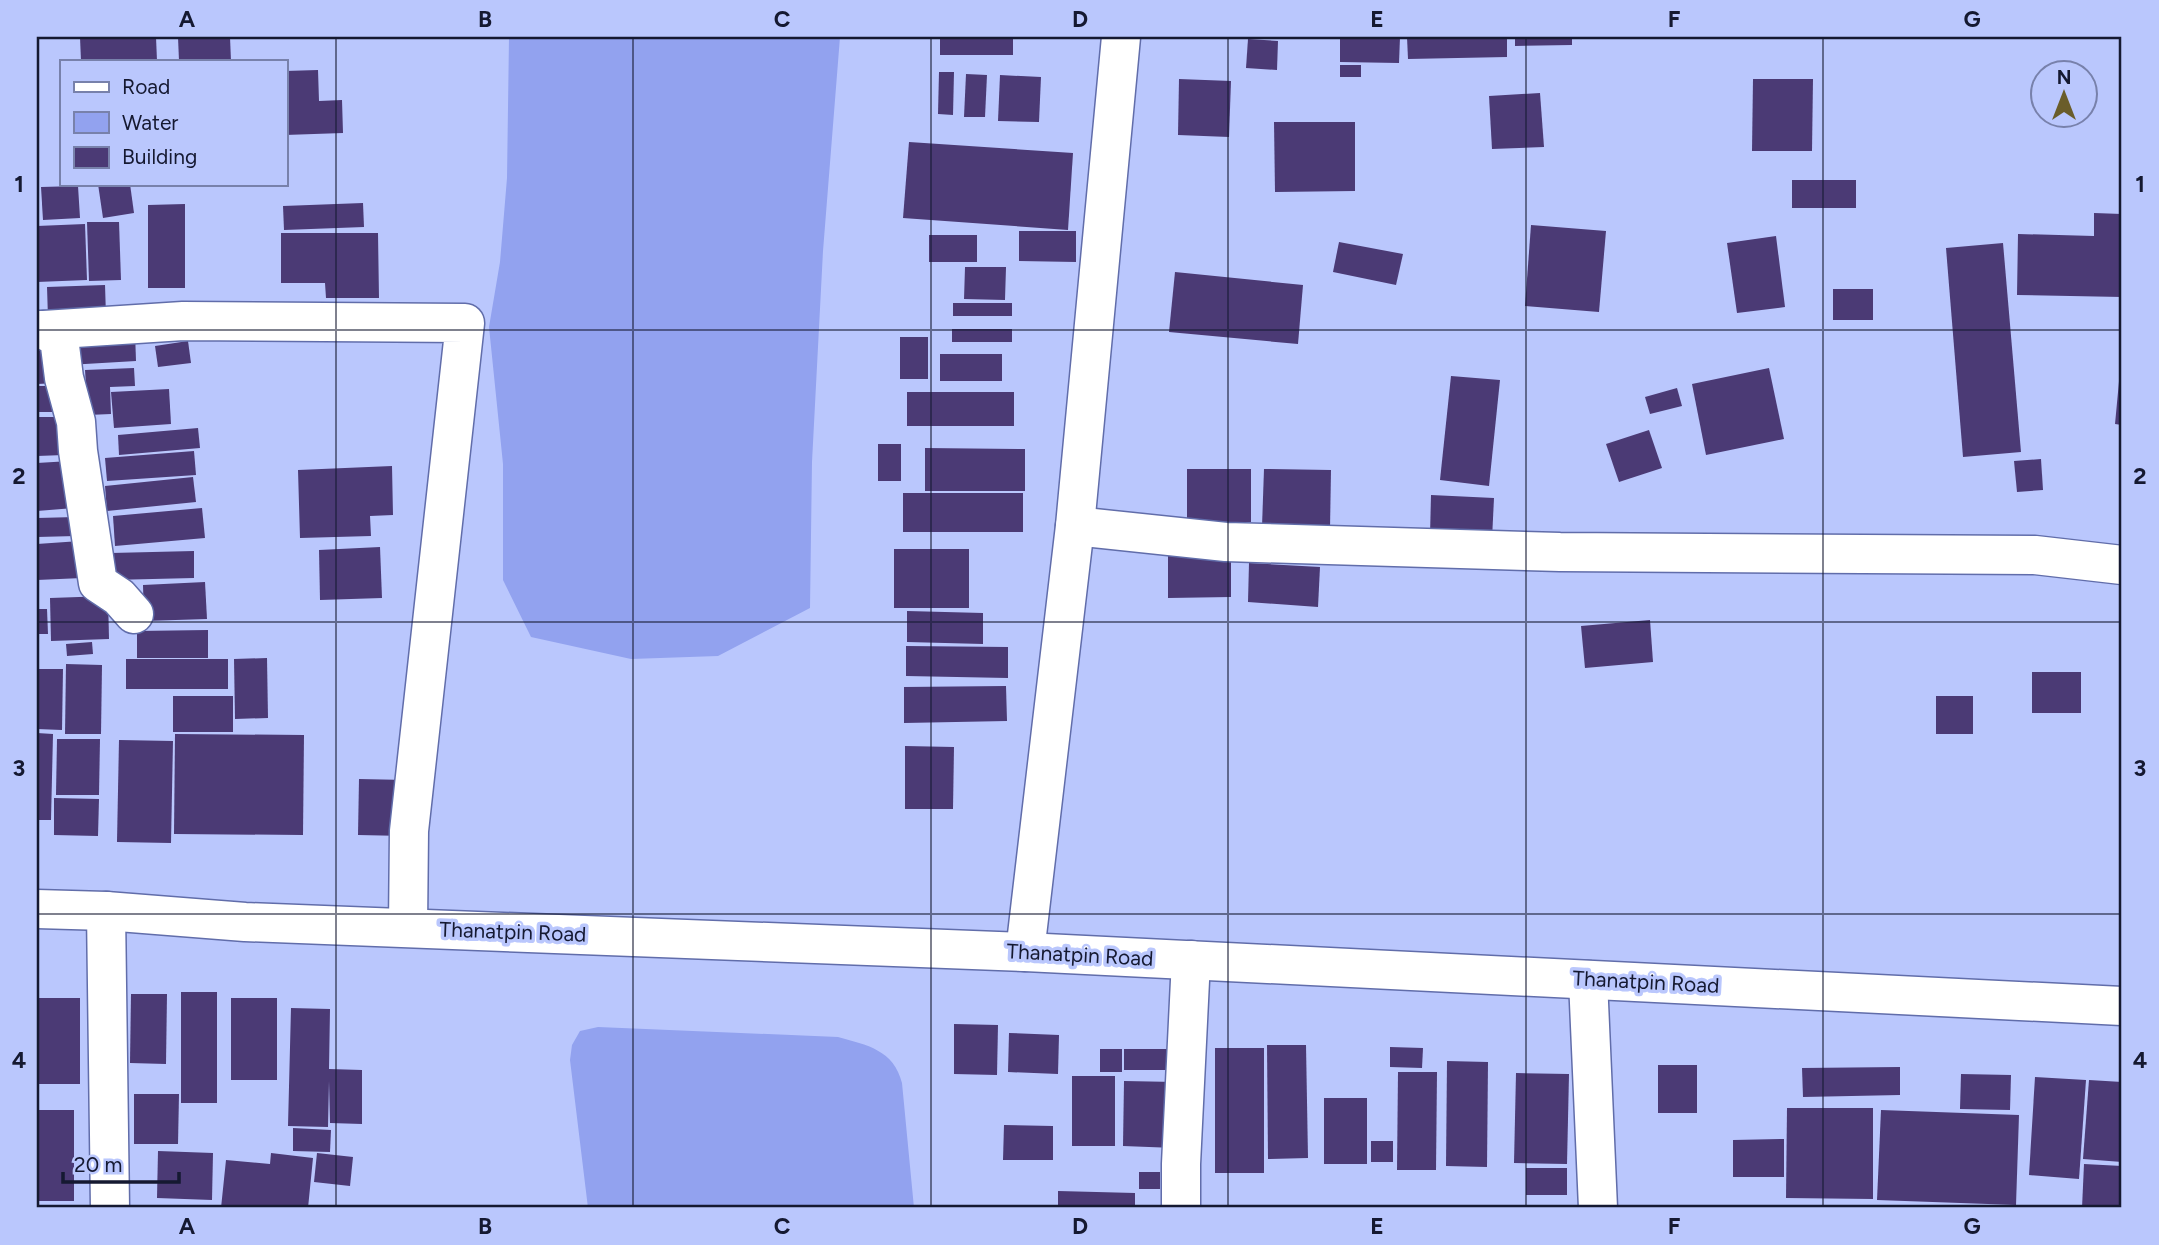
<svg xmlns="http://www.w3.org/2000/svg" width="2159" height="1245" viewBox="0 0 2159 1245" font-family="Figtree,sans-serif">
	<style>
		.water { fill: #92a2ef }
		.building { fill: #4b3a75 }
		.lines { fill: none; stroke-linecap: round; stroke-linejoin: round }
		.minor-casing { stroke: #616daa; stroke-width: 41 }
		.major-casing { stroke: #616daa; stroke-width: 41 }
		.minor { stroke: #fff; stroke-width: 38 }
		.major { stroke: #fff; stroke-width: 38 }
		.grid { fill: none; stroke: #151931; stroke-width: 2; stroke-opacity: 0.55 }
		.labels { text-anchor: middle; stroke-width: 7; stroke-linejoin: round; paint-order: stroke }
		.street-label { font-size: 21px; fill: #151931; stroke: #bac7fd }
		.neatline { fill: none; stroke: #151931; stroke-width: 2.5 }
		.grid-label { font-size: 23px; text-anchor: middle; font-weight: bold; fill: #151931 }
	</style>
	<rect width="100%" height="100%" fill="#bac7fd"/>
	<g class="water">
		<polygon points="509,37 840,37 823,251 812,462 810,608 718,656 631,659 531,637 503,580 503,464 489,327 500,262 507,178"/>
		<path d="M598,1027L838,1037C867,1045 894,1050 902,1083L914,1208H588L570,1060L572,1045L580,1031Z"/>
	</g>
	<g class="building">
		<polygon points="80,37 156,37 157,61 81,61"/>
		<polygon points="178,37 230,37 231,61 179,61"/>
		<rect x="940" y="37" width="73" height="18"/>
		<polygon points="1340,37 1400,37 1399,63 1340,62"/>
		<polygon points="1407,37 1507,37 1507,57 1408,59"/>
		<polygon points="1515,37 1572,37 1572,45 1515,46"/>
		<polygon points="1248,39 1278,41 1277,70 1246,68"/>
		<rect x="1340" y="65" width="21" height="12"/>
		<polygon points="318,70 319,101 342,100 343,133 285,135 285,71"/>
		<polygon points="939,72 954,72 953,115 938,114"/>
		<polygon points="966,74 987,75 985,117 964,117"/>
		<polygon points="1000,75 1041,77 1039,122 998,121"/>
		<polygon points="1179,79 1231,81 1229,137 1178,135"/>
		<polygon points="1753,79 1813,79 1812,151 1752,151"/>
		<polygon points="1540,93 1544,147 1492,149 1489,96"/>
		<polygon points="1274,122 1355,122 1355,191 1275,192"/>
		<polygon points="909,142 1073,153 1068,230 903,218"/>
		<rect x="1792" y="180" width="64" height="28"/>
		<polygon points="98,184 130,184 134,213 103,218"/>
		<polygon points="78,186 80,218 43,220 41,187"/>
		<polygon points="363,203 364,227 284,230 283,206"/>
		<polygon points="185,204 185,288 148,288 148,205"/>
		<polygon points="2094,213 2122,214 2122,297 2017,295 2018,234 2094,236"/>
		<polygon points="87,222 119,222 121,280 89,281"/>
		<polygon points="85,224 87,280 37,282 37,226"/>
		<polygon points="1531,225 1606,231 1599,312 1525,306"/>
		<polygon points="1019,231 1076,231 1076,262 1019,261"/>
		<polygon points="281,233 378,233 379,298 326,298 325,283 281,283"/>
		<rect x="929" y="235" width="48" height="27"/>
		<polygon points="1776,236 1785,307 1737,313 1727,243"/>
		<polygon points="1339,242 1403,254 1396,285 1333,272"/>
		<polygon points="2003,243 2021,452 1963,457 1946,248"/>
		<polygon points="965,267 1006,267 1005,300 964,299"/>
		<polygon points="1175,272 1303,285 1298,344 1169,332"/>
		<polygon points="105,285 106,316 48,318 47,287"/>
		<rect x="1833" y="289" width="40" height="31"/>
		<rect x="953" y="303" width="59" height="13"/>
		<rect x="952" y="329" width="60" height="13"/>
		<polygon points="135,332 136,361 68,365 67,335"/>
		<rect x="900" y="337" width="28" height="42"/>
		<polygon points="188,341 191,363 158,367 155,346"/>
		<polygon points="56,346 58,383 37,384 37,347"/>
		<rect x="940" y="354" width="62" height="27"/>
		<polygon points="134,368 135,386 110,387 111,414 88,415 85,370"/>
		<polygon points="1769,368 1784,439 1706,455 1692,384"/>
		<polygon points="2120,371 2122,372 2122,425 2115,424"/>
		<polygon points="1451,376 1500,380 1489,486 1440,480"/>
		<rect x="37" y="386" width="17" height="26"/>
		<polygon points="1677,388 1682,406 1650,414 1645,397"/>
		<polygon points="169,389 171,424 114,428 111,392"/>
		<rect x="907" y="392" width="107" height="34"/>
		<polygon points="37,417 63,417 64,455 37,456"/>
		<polygon points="198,428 200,448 119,455 118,435"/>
		<polygon points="1649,430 1662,468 1619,482 1606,444"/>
		<rect x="878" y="444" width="23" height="37"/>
		<polygon points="925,448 1025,449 1025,491 925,491"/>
		<polygon points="194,451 196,475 107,481 105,458"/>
		<polygon points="2041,459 2043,490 2017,492 2014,461"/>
		<polygon points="70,461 74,508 37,511 37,463"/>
		<polygon points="392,466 393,515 370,516 371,536 300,538 298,470"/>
		<rect x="1187" y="469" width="64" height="53"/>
		<polygon points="1264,469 1331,470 1330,529 1262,527"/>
		<polygon points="193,477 196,502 107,511 105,486"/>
		<rect x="903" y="493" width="120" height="39"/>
		<polygon points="1431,495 1494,498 1492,539 1430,536"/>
		<polygon points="202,508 205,538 115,546 113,516"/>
		<polygon points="76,517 76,536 37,537 37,518"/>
		<polygon points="80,541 82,578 37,580 37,544"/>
		<polygon points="380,547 382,598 320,600 319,550"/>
		<rect x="894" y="549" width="75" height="59"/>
		<polygon points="194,551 194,578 111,580 111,553"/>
		<polygon points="1168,553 1231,553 1231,597 1168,598"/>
		<polygon points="1249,563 1320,567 1318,607 1248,602"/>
		<polygon points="205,582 207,619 144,621 143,585"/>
		<polygon points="108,596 109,639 51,641 50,598"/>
		<polygon points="37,609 47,609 48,634 37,634"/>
		<polygon points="907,611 983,613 983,644 907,642"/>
		<polygon points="1650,620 1653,662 1585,668 1581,626"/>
		<polygon points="208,630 208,658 137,658 137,631"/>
		<polygon points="92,642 93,654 67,656 66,644"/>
		<polygon points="906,646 1008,647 1008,678 906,676"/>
		<polygon points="267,658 268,718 235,719 234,659"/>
		<rect x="126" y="659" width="102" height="30"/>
		<polygon points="66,664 102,665 101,734 65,734"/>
		<polygon points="37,669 63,669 62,730 37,729"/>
		<rect x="2032" y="672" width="49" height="41"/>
		<polygon points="1006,686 1007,721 904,723 904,687"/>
		<rect x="173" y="696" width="60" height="36"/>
		<rect x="1936" y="696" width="37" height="38"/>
		<polygon points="37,733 53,734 51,820 37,820"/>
		<polygon points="175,734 304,735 303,835 174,834"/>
		<polygon points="57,739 100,739 99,795 56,795"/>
		<polygon points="119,740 173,741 171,843 117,842"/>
		<polygon points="905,746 954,747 953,809 905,809"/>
		<polygon points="359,779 407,780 405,836 358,835"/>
		<polygon points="54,798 99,799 98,836 54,835"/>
		<rect x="181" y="992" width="36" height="111"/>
		<polygon points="131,994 167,994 166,1064 130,1063"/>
		<rect x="37" y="998" width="43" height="86"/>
		<rect x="231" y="998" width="46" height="82"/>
		<polygon points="291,1008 330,1009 329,1069 362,1070 362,1124 330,1123 329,1081 328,1127 288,1126"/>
		<polygon points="954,1024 998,1025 997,1075 954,1074"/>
		<polygon points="1009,1033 1059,1035 1058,1074 1008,1072"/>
		<polygon points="1267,1045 1306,1045 1308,1158 1268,1159"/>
		<polygon points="1390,1047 1423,1048 1422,1068 1390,1067"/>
		<rect x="1215" y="1048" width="49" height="125"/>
		<rect x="1100" y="1049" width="22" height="23"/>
		<rect x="1124" y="1049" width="50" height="21"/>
		<polygon points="1447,1061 1488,1062 1487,1167 1446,1166"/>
		<rect x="1658" y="1065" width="39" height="48"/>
		<polygon points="1900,1067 1900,1095 1803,1097 1802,1068"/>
		<polygon points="1398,1072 1437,1072 1436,1170 1397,1170"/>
		<polygon points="1516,1073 1569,1074 1567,1164 1514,1163"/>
		<polygon points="1961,1074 2011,1075 2010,1110 1960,1109"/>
		<rect x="1072" y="1076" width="43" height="70"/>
		<polygon points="2035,1077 2086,1080 2079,1179 2029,1175"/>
		<polygon points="2089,1080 2122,1082 2122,1162 2083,1159"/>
		<polygon points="1124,1081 1176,1082 1175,1148 1123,1146"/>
		<polygon points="134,1094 179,1094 178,1144 134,1144"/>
		<rect x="1324" y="1098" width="43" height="66"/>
		<polygon points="1787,1108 1873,1108 1873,1199 1786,1198"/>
		<rect x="37" y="1110" width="37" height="91"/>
		<polygon points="1881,1110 2019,1115 2016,1205 1877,1200"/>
		<polygon points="1004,1125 1053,1126 1053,1160 1003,1160"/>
		<polygon points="293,1128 331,1130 330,1152 293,1151"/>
		<polygon points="1784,1139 1784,1177 1733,1177 1733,1140"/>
		<rect x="1371" y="1141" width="22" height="21"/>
		<polygon points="158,1151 213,1153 212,1200 157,1198"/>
		<polygon points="271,1153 313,1158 308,1208 221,1208 226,1160 270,1164"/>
		<polygon points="317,1153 353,1157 350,1186 314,1182"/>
		<polygon points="2084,1164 2122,1166 2122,1208 2082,1208"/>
		<rect x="1526" y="1168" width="41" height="27"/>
		<rect x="1139" y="1172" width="21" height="17"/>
		<polygon points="1058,1191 1135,1193 1135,1208 1058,1208"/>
	</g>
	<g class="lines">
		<g class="minor-casing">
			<g id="minor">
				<polyline points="37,330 44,330 59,338 64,378 76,422 78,451 98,583 119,597 134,614"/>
				<polyline points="44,330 183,321 465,323 409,831 408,927"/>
				<polyline points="1075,526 1226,542 1560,552 2035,555 2122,565"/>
				<polyline points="106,911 110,1208"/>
				<polyline points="1025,952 1075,526 1121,37"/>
				<polyline points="1588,980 1598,1208"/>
				<polyline points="1181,1208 1181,1164 1191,960"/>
			</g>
		</g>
		<g class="major-casing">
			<polyline id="major" points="37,909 106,911 245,922 1025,952 2122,1006"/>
		</g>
		<use href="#minor" class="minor"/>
		<use href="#major" class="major"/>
	</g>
	<path class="grid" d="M336,37V1208M633,37V1208M931,37V1208M1228,37V1208M1526,37V1208M1823,37V1208M37,330H2122M37,622H2122M37,914H2122"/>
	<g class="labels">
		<g class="street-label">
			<text transform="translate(513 932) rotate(2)" y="7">Thanatpin Road</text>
			<text transform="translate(1080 955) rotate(3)" y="7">Thanatpin Road</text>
			<text transform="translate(1646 982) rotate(3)" y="7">Thanatpin Road</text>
		</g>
	</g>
	<rect width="2159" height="1245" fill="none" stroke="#bac7fd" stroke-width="77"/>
	<rect x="60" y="60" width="228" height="126" fill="#bac7fd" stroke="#7881ab" stroke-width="2"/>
	<rect x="74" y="82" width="35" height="10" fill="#ffffff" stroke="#7881ab" stroke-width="2"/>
	<text x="122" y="94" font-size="21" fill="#151931">Road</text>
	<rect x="74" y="112" width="35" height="21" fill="#92a2ef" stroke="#7881ab" stroke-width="2"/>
	<text x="122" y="130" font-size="21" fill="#151931">Water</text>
	<rect x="74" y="147" width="35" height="21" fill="#4b3a75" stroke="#7881ab" stroke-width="2"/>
	<text x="122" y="164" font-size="21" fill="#151931">Building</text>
	<g transform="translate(2064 94)"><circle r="33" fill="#bac7fd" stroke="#7881ab" stroke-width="2"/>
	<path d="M0-5L12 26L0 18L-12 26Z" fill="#6a5d2a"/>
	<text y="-10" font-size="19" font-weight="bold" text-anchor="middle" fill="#151931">N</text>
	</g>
	<path d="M63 1172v10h116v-10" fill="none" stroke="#151931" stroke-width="3.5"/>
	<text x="74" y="1172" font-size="21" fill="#151931" stroke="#bac7fd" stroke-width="5" paint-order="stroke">20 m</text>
	<rect x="38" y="38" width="2082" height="1168" class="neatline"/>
	<g class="grid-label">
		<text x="187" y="27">A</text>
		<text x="485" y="27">B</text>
		<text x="782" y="27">C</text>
		<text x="1080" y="27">D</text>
		<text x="1377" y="27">E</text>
		<text x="1674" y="27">F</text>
		<text x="1972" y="27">G</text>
		<text x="19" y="192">1</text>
		<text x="2140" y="192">1</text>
		<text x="19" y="484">2</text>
		<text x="2140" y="484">2</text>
		<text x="19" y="776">3</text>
		<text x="2140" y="776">3</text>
		<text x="19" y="1068">4</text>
		<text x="2140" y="1068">4</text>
		<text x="187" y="1234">A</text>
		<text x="485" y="1234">B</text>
		<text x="782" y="1234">C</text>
		<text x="1080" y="1234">D</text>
		<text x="1377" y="1234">E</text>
		<text x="1674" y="1234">F</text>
		<text x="1972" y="1234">G</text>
	</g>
</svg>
